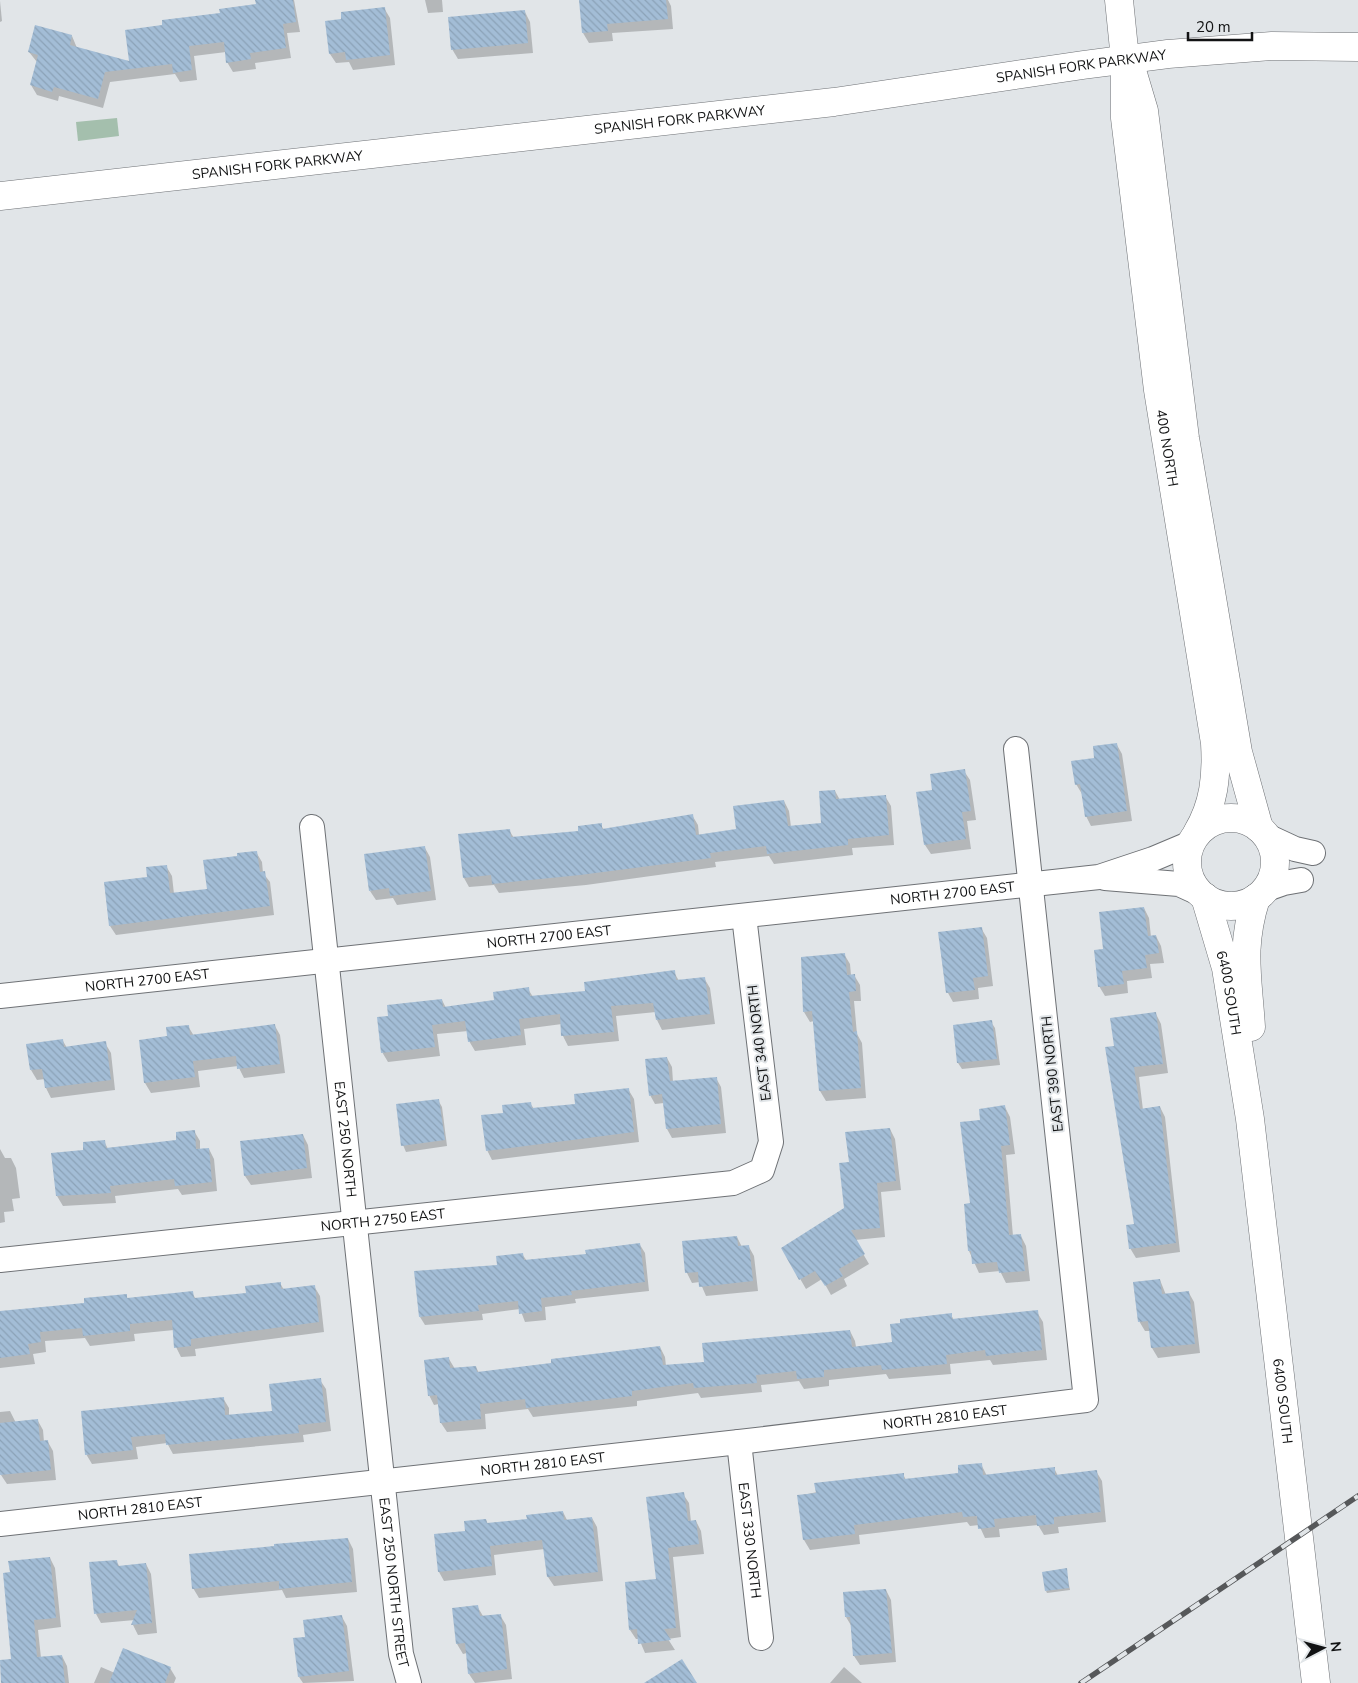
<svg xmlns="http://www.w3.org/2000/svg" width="1358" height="1683" viewBox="0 0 1358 1683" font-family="'Nunito Sans',sans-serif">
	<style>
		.green { fill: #a4bfad }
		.shadow { fill: #0003 }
		.building { fill: url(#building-back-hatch) }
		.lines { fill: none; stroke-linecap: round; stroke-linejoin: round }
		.street-casing { stroke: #6e7175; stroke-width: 26 }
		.secondary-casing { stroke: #6e7175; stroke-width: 29 }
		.street { stroke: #fff; stroke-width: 24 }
		.secondary { stroke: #fff; stroke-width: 28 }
		.rail-casing { stroke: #56585a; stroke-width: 5.5 }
		.rail { stroke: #e1e5e8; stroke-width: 4; stroke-dasharray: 11; stroke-linecap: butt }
		.labels { text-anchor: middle; stroke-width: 4; stroke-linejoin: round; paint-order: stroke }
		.street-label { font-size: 14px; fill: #121314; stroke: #e1e5e8 }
	</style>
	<defs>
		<pattern id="building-back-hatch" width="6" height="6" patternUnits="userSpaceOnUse" patternTransform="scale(1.25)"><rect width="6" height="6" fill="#a3bdd6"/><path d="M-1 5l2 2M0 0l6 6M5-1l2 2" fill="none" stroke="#8ba2b7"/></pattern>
	</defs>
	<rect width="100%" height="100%" fill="#e1e5e8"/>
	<polygon class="green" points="117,118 119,136 78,141 76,122"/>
	<g class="shadow">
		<polygon points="257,0 294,0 300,32 287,33 291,58 255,63 256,69 233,72 227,62 226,52 194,56 197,80 180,82 175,74 110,82 103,108 59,96 58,101 37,95 31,85 37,62 29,52 72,36 77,48 130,62 164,26 257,5"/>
		<polygon points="425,0 442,0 443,12 428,13"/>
		<polygon points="581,0 668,0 671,6 673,29 612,33 613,41 589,43 583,33"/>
		<polygon points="0,1 2,21 0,22"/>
		<polygon points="384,8 390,18 395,65 353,70 349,62 336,63 330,54 343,20"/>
		<polygon points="525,12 530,22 533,53 458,59 452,49"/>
		<polygon points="1117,745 1122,754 1132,821 1091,826 1086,816 1082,794 1076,784 1096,759"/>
		<polygon points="964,771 970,780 976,820 967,821 971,849 931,854 925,845 933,791"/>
		<polygon points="835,791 840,800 885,796 891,806 894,845 852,848 853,855 774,864 769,856 715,862 716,867 586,885 499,893 494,885 469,887 464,878 509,830 514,838 580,832 601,825 604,830 692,815 698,825 699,835 737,830 784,801 789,811 791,827 823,824"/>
		<polygon points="425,848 430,857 436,900 397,905 393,898 376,900 370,891"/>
		<polygon points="256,852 262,862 263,873 270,882 274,915 116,935 110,926 148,878 166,866 172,876 174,894 208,890 238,857"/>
		<polygon points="1144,908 1149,918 1151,937 1156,936 1161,946 1164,963 1150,964 1152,978 1127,981 1128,993 1105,996 1099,986 1105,950"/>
		<polygon points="981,928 987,938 993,986 978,988 979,999 953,1002 948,993"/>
		<polygon points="844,954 850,964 851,975 854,975 860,985 861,1001 854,1001 857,1034 862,1043 866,1098 826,1101 820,1091 814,1021 810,1022 804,1012"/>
		<polygon points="674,972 679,981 704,978 710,988 715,1024 662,1030 657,1020 656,1012 616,1016 619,1041 568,1046 563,1036 562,1024 524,1029 526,1045 475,1051 469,1041 468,1031 437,1034 440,1056 388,1062 382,1052 389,1017 442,1000 446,1008 495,1002 528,989 533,997 586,992"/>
		<polygon points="1156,1014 1161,1024 1168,1073 1139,1077 1143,1110 1160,1107 1165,1117 1180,1252 1136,1258 1130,1248 1135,1225 1115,1047"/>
		<polygon points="991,1022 995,1028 1000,1065 962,1069 958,1063"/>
		<polygon points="188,1026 194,1036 275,1026 280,1035 285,1073 244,1078 238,1066 198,1071 200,1087 151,1093 145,1083 140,1041 168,1037"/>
		<polygon points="63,1041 67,1048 105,1043 111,1053 115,1090 51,1098 46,1088 45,1079 37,1080 31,1070"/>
		<polygon points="667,1058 672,1067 673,1082 716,1078 721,1087 726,1133 672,1138 667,1129 664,1103 655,1104 650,1095"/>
		<polygon points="628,1089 634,1099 639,1142 492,1160 487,1150 504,1114 530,1103 534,1109 577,1105"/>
		<polygon points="438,1100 442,1107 447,1146 406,1152 403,1145"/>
		<polygon points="1005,1107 1010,1117 1015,1154 1006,1155 1013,1236 1021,1236 1026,1246 1030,1281 1006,1283 1000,1271 979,1273 969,1251 972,1204 982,1121"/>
		<polygon points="890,1129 895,1139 901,1190 881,1192 885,1237 855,1240 869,1264 844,1279 847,1286 831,1295 822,1279 806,1289 783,1249 845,1209 850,1164"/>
		<polygon points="194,1131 200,1141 200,1150 209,1149 214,1159 217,1191 182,1195 178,1189 115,1196 116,1203 63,1206 57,1196 85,1151 104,1141 108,1149 177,1141"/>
		<polygon points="303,1135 308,1145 312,1178 251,1185 245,1176"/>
		<polygon points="0,1149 5,1158 11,1158 16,1168 20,1198 12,1199 14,1211 4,1212 5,1222 0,1223"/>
		<polygon points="737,1237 742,1247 749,1247 754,1256 758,1291 706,1296 700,1282 692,1283 687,1273 683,1243"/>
		<polygon points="640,1245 645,1253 649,1291 575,1299 576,1303 545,1307 546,1320 525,1322 520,1309 482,1314 483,1320 425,1325 420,1317 522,1254 527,1261 587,1255"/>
		<polygon points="1160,1280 1166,1295 1189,1293 1194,1302 1200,1353 1158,1358 1152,1348 1151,1331 1145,1331 1139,1321"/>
		<polygon points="280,1283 284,1290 314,1286 320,1296 324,1332 195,1349 196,1356 181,1357 176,1347 174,1330 134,1334 135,1341 90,1346 85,1338 45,1341 46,1352 33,1354 35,1364 0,1368 0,1322 126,1295 128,1299 192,1293 196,1299 247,1294"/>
		<polygon points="1037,1312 1043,1322 1047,1360 993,1365 990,1360 950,1364 951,1374 889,1379 886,1374 829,1380 829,1386 804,1389 799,1381 761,1385 762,1392 701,1398 698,1393 637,1401 637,1406 533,1417 528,1409 485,1414 486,1429 447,1432 441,1423 439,1404 434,1405 429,1395 449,1359 455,1369 476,1367 479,1373 553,1365 660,1347 665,1357 666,1366 705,1363 850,1331 855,1341 856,1347 893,1343 951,1315 954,1320"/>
		<polygon points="320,1380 326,1389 331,1431 303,1435 304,1442 173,1454 167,1443 136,1447 138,1459 92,1464 86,1454 223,1398 229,1408 229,1416 273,1412"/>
		<polygon points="10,1411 16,1423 38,1421 43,1430 44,1442 48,1442 53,1451 56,1480 7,1484 1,1475 0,1464 0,1412"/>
		<polygon points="981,1464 987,1476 1054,1468 1058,1476 1096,1471 1102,1481 1106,1522 1058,1527 1059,1533 1044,1535 1038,1525 999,1529 1000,1537 985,1538 979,1525 970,1526 967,1522 859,1535 860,1544 810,1550 804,1540 798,1496 903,1474 906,1480 960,1474"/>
		<polygon points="683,1494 689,1503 691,1522 696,1521 701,1531 704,1554 673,1557 681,1637 668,1639 675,1650 645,1653 639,1639 636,1639 630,1630 658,1580"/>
		<polygon points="563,1512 567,1520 592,1518 597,1527 603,1581 554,1586 548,1577 545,1549 494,1555 496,1575 444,1581 439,1572 466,1532 486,1520 488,1524 528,1520"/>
		<polygon points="348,1539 353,1549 357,1592 286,1598 282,1590 199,1598 193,1588"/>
		<polygon points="50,1558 55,1568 61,1627 38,1630 41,1658 62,1656 67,1666 69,1683 3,1683"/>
		<polygon points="116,1561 120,1567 146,1564 151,1574 157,1633 138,1635 133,1625 135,1620 101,1623 96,1614"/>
		<polygon points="1066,1570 1070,1590 1047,1593 1046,1591"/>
		<polygon points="886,1590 891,1600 896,1662 860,1665 854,1656 852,1627 846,1617"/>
		<polygon points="477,1606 483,1616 500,1615 506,1625 512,1679 475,1683 469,1674 467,1653 463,1654 457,1644"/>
		<polygon points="342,1617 347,1626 354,1681 303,1683 299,1677"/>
		<polygon points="101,1667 115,1673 170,1668 176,1678 174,1683 94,1683"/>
		<polygon points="844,1667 862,1683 830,1683"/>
	</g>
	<g class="building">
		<polygon points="255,0 293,0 296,22 283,24 286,48 250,53 251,59 226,63 224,42 189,46 192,70 173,73 172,64 105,72 98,99 54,87 52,92 30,85 38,55 28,52 35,25 72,35 70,45 129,61 125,30 162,25 162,20 220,13 219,9 256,4"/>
		<polygon points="579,0 666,0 668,19 607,24 608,31 582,33"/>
		<polygon points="385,7 390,55 346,60 345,52 329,54 325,21 341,19 341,12"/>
		<polygon points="525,10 528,43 451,50 448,17"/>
		<polygon points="1117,743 1127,811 1085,817 1080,784 1075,785 1071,761 1094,758 1093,746"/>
		<polygon points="965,769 971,811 962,812 966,839 924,845 916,792 932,790 930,774"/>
		<polygon points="835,790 836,799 886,795 889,835 848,839 848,845 767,854 766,846 710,853 711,858 580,875 492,884 491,875 463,878 458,834 510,829 511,837 578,831 578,826 602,823 602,829 693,814 696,835 736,829 733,806 784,800 788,826 821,823 819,791"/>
		<polygon points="425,846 431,891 390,896 389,888 369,891 364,854"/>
		<polygon points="257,851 260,872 265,871 270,906 109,926 104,882 147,877 146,867 167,865 170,893 207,889 203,860 237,856 237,853"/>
		<polygon points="1144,907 1148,936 1156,935 1159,953 1145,955 1147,968 1122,971 1124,984 1098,987 1094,950 1103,949 1099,912"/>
		<polygon points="982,927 988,976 973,978 975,990 946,993 938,932"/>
		<polygon points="845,953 847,975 855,974 856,991 849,992 853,1032 857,1031 861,1088 819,1091 812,1011 803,1012 801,957"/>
		<polygon points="675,970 676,980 705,977 710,1014 656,1020 653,1003 611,1006 614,1032 561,1036 560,1014 519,1019 521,1035 468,1042 465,1021 432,1025 435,1047 381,1053 377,1017 388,1016 387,1005 442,999 443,1007 494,1000 493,992 529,987 530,996 585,991 584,982"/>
		<polygon points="1156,1012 1163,1064 1134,1067 1140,1109 1160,1106 1176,1243 1129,1249 1126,1225 1134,1224 1105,1047 1114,1046 1110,1018"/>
		<polygon points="992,1020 997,1059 957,1063 953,1025"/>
		<polygon points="275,1024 280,1064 237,1069 236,1056 193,1061 195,1077 144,1083 139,1040 167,1036 166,1027 189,1025 190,1035"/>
		<polygon points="63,1039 64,1047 106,1041 111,1080 45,1088 42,1069 30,1070 26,1044"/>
		<polygon points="667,1057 670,1081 717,1077 721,1124 666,1129 662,1094 649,1096 645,1059"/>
		<polygon points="629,1088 634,1132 486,1151 481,1115 503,1113 502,1105 531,1102 532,1108 575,1104 574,1094"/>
		<polygon points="439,1099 445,1140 401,1146 396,1104"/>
		<polygon points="1005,1105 1010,1145 1001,1146 1009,1235 1021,1234 1025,1271 999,1273 997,1262 972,1264 971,1251 968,1251 964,1204 970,1203 960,1122 980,1120 979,1109"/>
		<polygon points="890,1128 896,1181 877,1183 880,1228 851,1230 865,1254 839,1269 843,1276 825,1286 815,1271 799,1280 781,1248 844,1208 839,1163 849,1162 845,1132"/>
		<polygon points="195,1130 196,1149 209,1148 212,1182 175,1186 174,1179 110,1186 111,1193 56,1196 51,1153 83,1150 83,1142 105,1140 106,1148 176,1140 176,1132"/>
		<polygon points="303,1134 307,1168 244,1176 240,1141"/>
		<polygon points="737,1236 738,1246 749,1245 753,1281 699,1287 698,1272 685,1273 682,1241"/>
		<polygon points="640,1243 645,1282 571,1291 572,1295 541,1298 542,1311 519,1314 518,1301 478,1305 479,1311 419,1317 414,1271 497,1265 496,1256 523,1253 524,1260 586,1254 585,1250"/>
		<polygon points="1160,1279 1162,1294 1189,1291 1195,1344 1151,1348 1148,1321 1138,1322 1133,1282"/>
		<polygon points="281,1282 281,1289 315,1285 319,1322 191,1339 191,1346 174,1348 172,1320 130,1324 130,1331 83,1336 82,1328 40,1332 41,1342 28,1344 30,1354 0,1358 0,1311 84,1303 84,1298 127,1294 127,1298 193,1291 194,1298 246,1293 245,1286"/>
		<polygon points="1038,1310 1042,1350 986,1356 985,1350 946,1355 947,1364 882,1370 881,1365 824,1370 824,1377 797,1379 796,1371 756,1375 757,1383 694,1388 693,1383 632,1391 632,1396 526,1408 525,1399 480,1404 481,1419 440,1423 437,1395 428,1396 424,1360 449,1357 450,1368 476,1366 477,1372 551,1363 551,1359 660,1346 663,1365 704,1362 702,1343 850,1330 852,1347 892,1342 890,1324 900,1323 900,1319 952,1313 952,1319"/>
		<polygon points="321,1378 326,1422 298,1425 299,1433 166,1445 165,1434 131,1437 133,1450 85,1455 81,1411 224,1397 225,1415 272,1411 269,1384"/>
		<polygon points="38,1419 40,1441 48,1440 51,1470 0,1475 0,1423"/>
		<polygon points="982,1463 983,1475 1055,1467 1055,1475 1097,1470 1101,1512 1054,1517 1054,1524 1037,1526 1036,1515 994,1519 995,1527 978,1529 977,1516 963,1517 962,1512 854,1525 855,1534 803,1540 797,1495 816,1493 814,1483 904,1473 904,1479 958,1473 958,1465"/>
		<polygon points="684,1492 688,1521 696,1520 699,1544 668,1548 676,1628 664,1629 671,1640 638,1644 637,1629 629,1630 625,1582 656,1579 646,1497"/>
		<polygon points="563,1511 564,1520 592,1517 598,1572 547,1577 542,1540 490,1546 492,1566 438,1572 434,1534 465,1531 464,1521 486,1519 487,1523 527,1519 526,1515"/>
		<polygon points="348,1538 352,1582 279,1589 279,1581 192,1589 189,1554 274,1546 274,1544"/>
		<polygon points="50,1557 56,1618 34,1620 37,1657 62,1655 65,1683 1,1683 0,1660 11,1659 3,1573 10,1572 8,1561"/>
		<polygon points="117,1560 118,1566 146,1563 152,1623 131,1625 137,1610 94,1614 89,1562"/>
		<polygon points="1067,1568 1069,1588 1045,1591 1042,1572"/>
		<polygon points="886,1589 892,1653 853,1656 850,1617 845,1617 843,1592"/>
		<polygon points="478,1605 480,1616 501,1614 507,1669 468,1674 465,1643 456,1644 452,1608"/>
		<polygon points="342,1615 349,1671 298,1677 293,1638 305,1637 303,1620"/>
		<polygon points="123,1648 171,1667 165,1683 109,1683"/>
		<polygon points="682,1659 697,1683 644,1683"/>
	</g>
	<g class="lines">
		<g class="street-casing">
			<g id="street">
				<path id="s1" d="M312,827L401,1654L409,1683"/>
				<polyline points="1267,836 1295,849 1313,853"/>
				<polyline points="1105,878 1179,884 1203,895"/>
				<polyline points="1264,890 1284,883 1301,880"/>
				<path id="s2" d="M0,996L1099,877L1153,859L1191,843"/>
				<path id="s3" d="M0,1260L733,1183L762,1170L771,1142L744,916"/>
				<path id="s4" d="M739,1442L761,1638"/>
				<path id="s5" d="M0,1524L739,1442L1086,1400L1016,749"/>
			</g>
		</g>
		<g class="secondary-casing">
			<g id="secondary">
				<path id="s6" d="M1119,0L1125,59V118L1158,390L1215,743C1217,776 1214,805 1197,833"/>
				<polyline points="1133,74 1144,111 1185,438 1238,752 1259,828"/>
				<path id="s7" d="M0,196L834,102L1083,65L1168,54L1272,46L1358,47"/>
				<circle cx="1231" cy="862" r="44"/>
				<path id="s8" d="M1205,897L1226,968L1250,1119L1316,1683"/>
				<path d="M1251,1027C1248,977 1240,948 1256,898"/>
			</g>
		</g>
		<use href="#street" class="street"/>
		<use href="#secondary" class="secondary"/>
		<g class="rail-casing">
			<polyline id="rail" points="1081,1683 1358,1496"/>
		</g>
		<use href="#rail" class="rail"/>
	</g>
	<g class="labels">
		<g class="street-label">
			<text dy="5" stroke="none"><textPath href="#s7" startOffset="1089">SPANISH FORK PARKWAY</textPath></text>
			<text dy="5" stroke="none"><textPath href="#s7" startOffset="684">SPANISH FORK PARKWAY</textPath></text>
			<text dy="5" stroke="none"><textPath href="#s7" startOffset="279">SPANISH FORK PARKWAY</textPath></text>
			<text dy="5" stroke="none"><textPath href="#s6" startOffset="451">400 NORTH</textPath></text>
			<text dy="5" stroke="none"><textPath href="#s2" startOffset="958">NORTH 2700 EAST</textPath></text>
			<text dy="5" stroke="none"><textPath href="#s2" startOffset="552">NORTH 2700 EAST</textPath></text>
			<text dy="5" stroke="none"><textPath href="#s2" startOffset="148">NORTH 2700 EAST</textPath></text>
			<text dy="5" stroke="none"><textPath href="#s8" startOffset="99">6400 SOUTH</textPath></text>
			<text transform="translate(759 1043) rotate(-97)" y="5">EAST 340 NORTH</text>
			<text transform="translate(1052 1074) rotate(-96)" y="5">EAST 390 NORTH</text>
			<text dy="5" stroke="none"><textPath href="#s1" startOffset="314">EAST 250 NORTH</textPath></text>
			<text dy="5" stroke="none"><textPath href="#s3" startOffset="385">NORTH 2750 EAST</textPath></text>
			<text dy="5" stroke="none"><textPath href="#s8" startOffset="511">6400 SOUTH</textPath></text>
			<text dy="5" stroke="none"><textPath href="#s5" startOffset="951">NORTH 2810 EAST</textPath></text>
			<text dy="5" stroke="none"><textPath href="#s5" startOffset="546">NORTH 2810 EAST</textPath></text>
			<text dy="5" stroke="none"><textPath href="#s5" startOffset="141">NORTH 2810 EAST</textPath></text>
			<text dy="5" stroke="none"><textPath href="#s4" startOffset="99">EAST 330 NORTH</textPath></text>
			<text dy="5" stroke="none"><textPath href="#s1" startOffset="760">EAST 250 NORTH STREET</textPath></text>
		</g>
	</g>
	<g transform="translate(1323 1648) rotate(84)" stroke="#e1e5e8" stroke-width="4" paint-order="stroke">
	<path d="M0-4L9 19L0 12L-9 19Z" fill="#121314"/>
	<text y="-8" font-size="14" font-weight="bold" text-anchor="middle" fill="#121314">N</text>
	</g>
	<path d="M1188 32v8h64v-8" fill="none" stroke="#121314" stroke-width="2.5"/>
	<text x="1196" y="32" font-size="15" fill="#121314" stroke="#e1e5e8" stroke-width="4" paint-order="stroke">20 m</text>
</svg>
